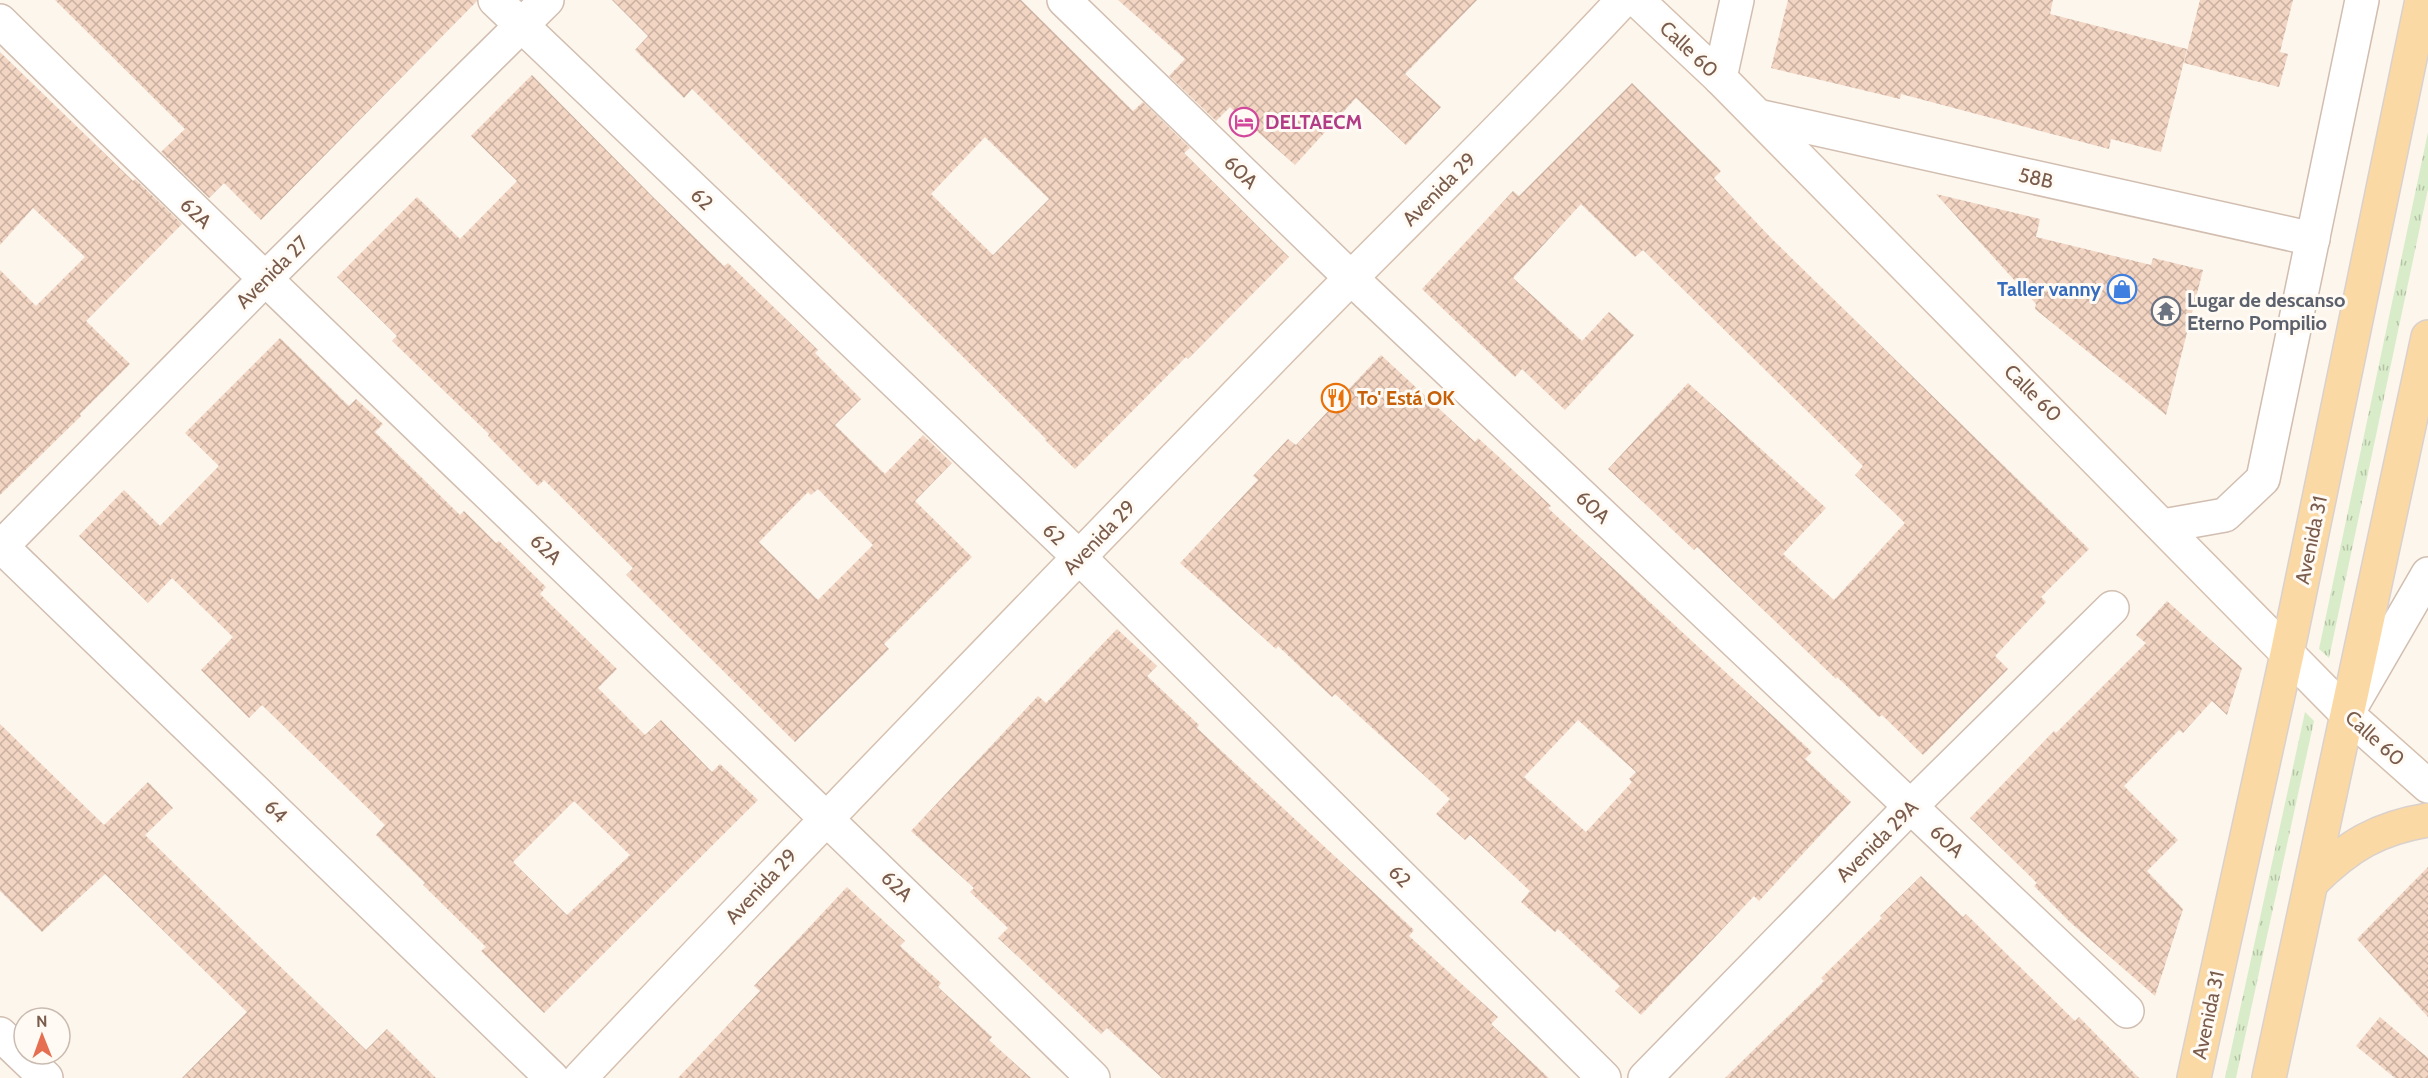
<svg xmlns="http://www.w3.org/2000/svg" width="2428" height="1078" viewBox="0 0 2428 1078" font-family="Cabin,sans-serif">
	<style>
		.grass { fill: url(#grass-tufts) }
		.building { fill: url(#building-cross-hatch); fill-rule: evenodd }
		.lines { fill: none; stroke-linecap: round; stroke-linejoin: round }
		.street-casing { stroke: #d1beb0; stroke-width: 36 }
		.secondary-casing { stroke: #d6c0b0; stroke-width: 36 }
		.primary-casing { stroke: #dad1cd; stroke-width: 36 }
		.street { stroke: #fff; stroke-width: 33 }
		.secondary { stroke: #fff; stroke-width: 33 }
		.primary { stroke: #fbd9a5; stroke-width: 33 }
		.labels { text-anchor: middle; stroke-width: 6; stroke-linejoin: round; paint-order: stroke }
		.street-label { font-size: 20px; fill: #7a5c4d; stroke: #fffaf3 }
		.hotel-label { font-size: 20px; font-weight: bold; fill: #b23c85; stroke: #fffaf3; text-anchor: start }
		.shop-label { font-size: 20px; font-weight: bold; fill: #366cbe; stroke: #fffaf3; text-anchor: end }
		.worship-label { font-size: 20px; font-weight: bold; fill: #5b616d; stroke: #fffaf3; text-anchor: start }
		.food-label { font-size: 20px; font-weight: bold; fill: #c56008; stroke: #fffaf3; text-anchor: start }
	</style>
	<defs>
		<pattern id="grass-tufts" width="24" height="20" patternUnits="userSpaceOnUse" patternTransform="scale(1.5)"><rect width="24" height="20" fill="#d8ecc9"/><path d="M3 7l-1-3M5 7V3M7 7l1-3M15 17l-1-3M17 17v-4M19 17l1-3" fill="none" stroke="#b4c2a5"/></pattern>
		<pattern id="building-cross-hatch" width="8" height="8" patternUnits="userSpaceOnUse" patternTransform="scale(1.5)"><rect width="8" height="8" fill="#f3d5c3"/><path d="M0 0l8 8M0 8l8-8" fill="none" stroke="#cab0a1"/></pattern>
	</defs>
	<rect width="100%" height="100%" fill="#fdf6ec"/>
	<g class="grass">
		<polygon points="2428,132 2428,189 2329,658 2319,649"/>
		<polygon points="2305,712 2314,721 2236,1078 2225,1078"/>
	</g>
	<g class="building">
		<polygon points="55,0 477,0 477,1 261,220 224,183 209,198 161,152 185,129"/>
		<path d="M612,0H1021L1133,111L1143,102L1190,148L1184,153L1289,257L1188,359L1186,357L1075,469L1045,440L1046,439L692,89L684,98L635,50L648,36ZM985,137L1049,199L993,255L931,194Z"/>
		<polygon points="1118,0 1477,0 1405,74 1441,107 1406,145 1356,98 1295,165 1230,107 1216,121 1169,76 1185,59"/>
		<polygon points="1788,0 2053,0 2050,14 2187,49 2161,152 2111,139 2109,149 1901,94 1900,99 1771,68"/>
		<polygon points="2200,0 2293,0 2280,52 2288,54 2279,87 2184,63"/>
		<polygon points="0,52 133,181 135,179 182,224 86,321 130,364 80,414 81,416 0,495 0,270 36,306 85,257 33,208 0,245"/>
		<path d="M532,75L653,197L724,266L728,263L818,350L815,353L861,399L835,425L885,474L923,435L952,463L915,501L972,557L884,644L889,649L795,742L626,575L633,568L544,480L538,486L488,436L489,434L392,341L397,336L337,277L417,197L460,239L517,181L471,136ZM818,489L873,545L818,600L759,542L808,492L811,495Z"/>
		<polygon points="1632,83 1721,171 1714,178 1772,239 2089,549 2041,597 2046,602 1995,656 2008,669 1923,755 1882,715 1879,717 1837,677 1836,679 1697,547 1694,550 1608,469 1688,383 1826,508 1783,554 1834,600 1905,523 1855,475 1863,466 1643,250 1635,257 1581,204 1513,278 1582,341 1609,312 1634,335 1565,410 1522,369 1515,377 1422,289 1513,191 1519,196"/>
		<polygon points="1936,194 2040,219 2036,237 2151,265 2153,258 2203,270 2166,415 2035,309 2036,304"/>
		<path d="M280,338L349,406L356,399L383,424L375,432L460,515L464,511L496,543L499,541L546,587L540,594L617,669L598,688L645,735L661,720L712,772L720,764L758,800L544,1013L481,951L486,947L423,885L425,883L376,835L385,825L262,705L249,718L201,670L233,637L172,578L148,603L79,536L124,490L160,526L219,466L185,433ZM574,801L630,855L567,915L513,862Z"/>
		<path d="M1381,355L1475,442L1478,438L1500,458L1551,506L1548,508L1812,752L1805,759L1851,802L1759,901L1754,896L1641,1015L1615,991L1620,986L1558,929L1555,932L1521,902L1530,891L1470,835L1465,840L1436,814L1450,799L1335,694L1332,697L1278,646L1276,649L1180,563L1258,480L1253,476L1288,439L1296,445ZM1578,720L1636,772L1629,779L1632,782L1586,832L1524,777Z"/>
		<polygon points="2167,601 2242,668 2227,715 2212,701 2183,733 2179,730 2124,786 2178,840 2147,871 2183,909 2155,996 2071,923 2034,886 2037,883 1970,818 2054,731 2056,733 2146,643 2136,635"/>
		<polygon points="1117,629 1157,666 1147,676 1199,725 1197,728 1414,930 1409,936 1498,1017 1491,1024 1549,1078 1162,1078 1107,1028 1101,1034 998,938 1008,928 970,892 974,888 911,831 1038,696 1046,703"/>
		<polygon points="0,724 104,825 148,782 173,808 145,835 366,1050 387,1029 436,1078 182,1078 247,1012 105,874 42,932 0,891"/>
		<polygon points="2428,867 2428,1017 2357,939"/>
		<polygon points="1921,876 1963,917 1966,914 2075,1021 2079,1017 2139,1078 1725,1078 1824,981 1821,978 1882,918 1880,916"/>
		<polygon points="847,887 905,941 900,946 941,983 938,987 992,1037 989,1040 1031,1078 678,1078 760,991 754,986"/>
		<polygon points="2380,1017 2428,1058 2428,1078 2395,1078 2356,1046"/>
	</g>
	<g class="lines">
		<g class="street-casing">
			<g id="street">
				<polyline points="495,0 1079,557 1604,1078"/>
				<polyline points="1064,0 1351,278 2127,1011"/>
				<path d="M0,21C362,376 731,723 1093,1078"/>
				<polyline points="1720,78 1737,0"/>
				<polyline points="1758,116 2313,239"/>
				<polyline points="2163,526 2225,515 2263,479 2362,0"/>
				<polyline points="0,545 552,1078"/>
				<polyline points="0,548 264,280 547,0"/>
				<polyline points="2351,707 2428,574"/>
				<polyline points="0,1034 46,1078"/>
				<polyline points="1645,1078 1911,806 2112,608"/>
			</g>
		</g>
		<g class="secondary-casing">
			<g id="secondary">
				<polyline points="1637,0 1720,78 2347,714 2428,786"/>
				<path d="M580,1078C811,833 1045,592 1280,350C1394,233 1512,120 1623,0"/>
			</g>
		</g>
		<g class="primary-casing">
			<g id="primary">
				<path d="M2312,882C2348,846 2378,828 2428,820"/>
				<polyline points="2194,1078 2287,654 2422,0"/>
				<polyline points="2269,1078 2428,337"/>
			</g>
		</g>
		<use href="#street" class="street"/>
		<use href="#secondary" class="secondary"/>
		<use href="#primary" class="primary"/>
	</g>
	<defs>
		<g id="hotel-ring" transform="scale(1.5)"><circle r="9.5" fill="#fffaf3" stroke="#d1479c" stroke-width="1.5"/><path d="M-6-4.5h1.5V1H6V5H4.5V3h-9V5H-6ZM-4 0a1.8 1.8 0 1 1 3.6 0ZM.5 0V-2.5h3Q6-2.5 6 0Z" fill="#d1479c"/></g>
		<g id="shop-ring" transform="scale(1.5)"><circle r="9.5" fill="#fffaf3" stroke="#3f7fe0" stroke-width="1.5"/><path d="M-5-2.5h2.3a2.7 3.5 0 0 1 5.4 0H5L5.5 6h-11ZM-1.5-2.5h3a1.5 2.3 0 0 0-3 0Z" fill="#3f7fe0"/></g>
		<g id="temple-ring" transform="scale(1.5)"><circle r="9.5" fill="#fffaf3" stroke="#6b7280" stroke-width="1.5"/><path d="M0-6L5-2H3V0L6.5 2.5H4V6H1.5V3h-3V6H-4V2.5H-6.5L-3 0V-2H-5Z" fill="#6b7280"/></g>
		<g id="restaurant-ring" transform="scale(1.5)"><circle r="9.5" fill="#fffaf3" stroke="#e8710a" stroke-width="1.5"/><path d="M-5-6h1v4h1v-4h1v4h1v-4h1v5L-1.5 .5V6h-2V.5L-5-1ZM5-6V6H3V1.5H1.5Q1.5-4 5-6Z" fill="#e8710a"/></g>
	</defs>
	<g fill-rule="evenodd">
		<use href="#hotel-ring" x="1244" y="122"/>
		<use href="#shop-ring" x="2122" y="289"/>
		<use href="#temple-ring" x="2166" y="311"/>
		<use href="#restaurant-ring" x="1336" y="398"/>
	</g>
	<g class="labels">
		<g class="street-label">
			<text transform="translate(1689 49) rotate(43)" y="7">Calle 60</text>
			<text transform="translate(1241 172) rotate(44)" y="7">60A</text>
			<text transform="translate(2036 178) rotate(13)" y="7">58B</text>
			<text transform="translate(1439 189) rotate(-45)" y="7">Avenida 29</text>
			<text transform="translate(702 199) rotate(44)" y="7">62</text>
			<text transform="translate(196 213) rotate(44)" y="7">62A</text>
			<text transform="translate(272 272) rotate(-45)" y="7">Avenida 27</text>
			<text transform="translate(2033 393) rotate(45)" y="7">Calle 60</text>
			<text transform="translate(1593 507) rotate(43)" y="7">60A</text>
			<text transform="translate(1054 534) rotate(44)" y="7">62</text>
			<text transform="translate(1099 537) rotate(-46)" y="7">Avenida 29</text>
			<text transform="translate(2311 540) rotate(-78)" y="7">Avenida 31</text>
			<text transform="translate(546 549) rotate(44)" y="7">62A</text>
			<text transform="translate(2375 738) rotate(42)" y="7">Calle 60</text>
			<text transform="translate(276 811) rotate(44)" y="7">64</text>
			<text transform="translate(1877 841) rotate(-45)" y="7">Avenida 29A</text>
			<text transform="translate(1947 841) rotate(43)" y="7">60A</text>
			<text transform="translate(1400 876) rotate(45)" y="7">62</text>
			<text transform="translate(761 886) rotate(-47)" y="7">Avenida 29</text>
			<text transform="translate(897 886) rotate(44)" y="7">62A</text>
			<text transform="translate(2208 1015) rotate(-78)" y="7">Avenida 31</text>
		</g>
		<g class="hotel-label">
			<text x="1265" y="129">DELTAECM</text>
		</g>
		<g class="shop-label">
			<text x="2101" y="296">Taller vanny</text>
		</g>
		<g class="worship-label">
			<text x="2187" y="307">Lugar de descanso<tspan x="2187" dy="23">Eterno Pompilio</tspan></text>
		</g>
		<g class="food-label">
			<text x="1357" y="405">To' Está OK</text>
		</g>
	</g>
	<g transform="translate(42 1036) rotate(359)"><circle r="28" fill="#fffaf3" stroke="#cabbb1" stroke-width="1.5"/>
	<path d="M0-4.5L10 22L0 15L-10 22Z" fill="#e76f51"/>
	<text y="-9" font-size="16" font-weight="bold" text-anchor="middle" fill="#7a5c4d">N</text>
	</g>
</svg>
